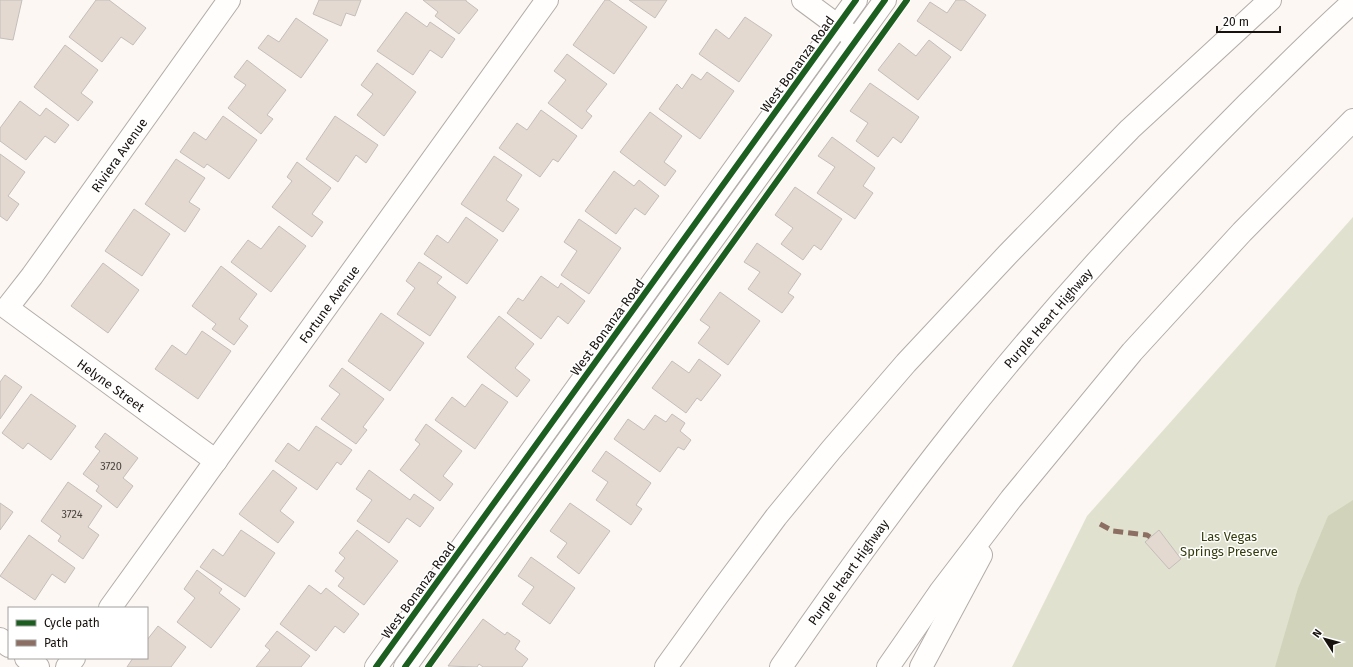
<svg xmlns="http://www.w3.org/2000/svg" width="1353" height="667" viewBox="0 0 1353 667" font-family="'Fira Sans',sans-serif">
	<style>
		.green { fill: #e0e2cf }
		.forest { fill: #d1d4ba }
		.building { fill: #e3d9d1; stroke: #c3beb9 }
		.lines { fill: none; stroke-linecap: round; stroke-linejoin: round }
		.minor-casing { stroke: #b2ada9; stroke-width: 24 }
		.major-casing { stroke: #b2ada9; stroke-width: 24 }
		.highway-casing { stroke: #b2ada9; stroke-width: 24 }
		.minor { stroke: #fffefd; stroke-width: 22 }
		.major { stroke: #fffefd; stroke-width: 22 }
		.highway { stroke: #fffefd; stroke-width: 22 }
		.quiet { stroke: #8d6e63; stroke-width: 5; stroke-dasharray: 10 5; stroke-linecap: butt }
		.cycleway-casing { stroke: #fff; stroke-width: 8 }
		.cycleway { stroke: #1b5e20; stroke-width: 6 }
		.labels { text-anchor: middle; stroke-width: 3; stroke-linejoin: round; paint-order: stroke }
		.number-label { font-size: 11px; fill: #4a443f }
		.street-label { font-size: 13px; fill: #17120e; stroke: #fff }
		.park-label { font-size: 13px; fill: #353d0c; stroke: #fff }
	</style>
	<rect width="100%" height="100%" fill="#fcf7f2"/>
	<polygon class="green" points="1353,217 1353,667 1012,667 1087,516"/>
	<polygon class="forest" points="1353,500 1353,667 1275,667 1298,588 1328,516"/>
	<g class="building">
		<polygon points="0,0 22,0 13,40 0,38"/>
		<polygon points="96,0 109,0 146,28 133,45 121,37 102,62 69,37"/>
		<polygon points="319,0 361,0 355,16 346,13 341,26 313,14"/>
		<polygon points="423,0 466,0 466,1 478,10 459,34 435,16 438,12"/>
		<polygon points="605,0 609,0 647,27 614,74 573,45"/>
		<polygon points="629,0 667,0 655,18"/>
		<polygon points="956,0 964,0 986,15 961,51 917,21 930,2 947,13"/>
		<polygon points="406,12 427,27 430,22 455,39 442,58 430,50 413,75 377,51"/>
		<polygon points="745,17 772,35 739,82 699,54 716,29 729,39"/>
		<polygon points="296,18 328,40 301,78 258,48 268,35 279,42"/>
		<polygon points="929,40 951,57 918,100 878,70 899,43 916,56"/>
		<polygon points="65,45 98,70 81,93 93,102 78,121 34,87"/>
		<polygon points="567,54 607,84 586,111 592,116 582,129 548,103 566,80 554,71"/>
		<polygon points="247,60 286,90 267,115 273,119 261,134 228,108 246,85 234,77"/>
		<polygon points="377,63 416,92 384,136 357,115 373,94 361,85"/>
		<polygon points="707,72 734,91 700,139 659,109 677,84 682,89 692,74 701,80"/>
		<polygon points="870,83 919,117 901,143 893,137 878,157 856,141 868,123 850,111"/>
		<polygon points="20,101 40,116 46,108 69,125 55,143 45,136 26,160 0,141 0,128"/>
		<polygon points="541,110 577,136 558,162 553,159 540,177 499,148 517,123 527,130"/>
		<polygon points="650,112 682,136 664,162 676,171 665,186 620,152"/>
		<polygon points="223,116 257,140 229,179 207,164 204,168 180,152 194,132 206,140"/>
		<polygon points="335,116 378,145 366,163 356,155 338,182 306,159"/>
		<polygon points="832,137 875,168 863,186 873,193 855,219 817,193 835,167 818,156"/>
		<polygon points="0,154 25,172 8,196 19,204 7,221 0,216"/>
		<polygon points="494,156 522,175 506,200 519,209 503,232 461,204"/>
		<polygon points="176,159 205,178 189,202 200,209 185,232 145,204"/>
		<polygon points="297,162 331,188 312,214 323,222 312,237 272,207 292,181 287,177"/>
		<polygon points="614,171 634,186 639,180 659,196 645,215 635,208 616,234 585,211"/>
		<polygon points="795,187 842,219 821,250 814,245 803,260 781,244 793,228 775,215"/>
		<polygon points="134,209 170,234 142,276 105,251"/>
		<polygon points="466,217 498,240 467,284 424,254 437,235 448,243"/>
		<polygon points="579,219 621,248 589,294 561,275 577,251 564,242"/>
		<polygon points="279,226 306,246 271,292 231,262 248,240 261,249"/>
		<polygon points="757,243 801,274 788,293 794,297 782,313 748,289 760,272 744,262"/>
		<polygon points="419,262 442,277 437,283 456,297 430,336 397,314 415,288 406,281"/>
		<polygon points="103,263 139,290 108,333 71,306"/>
		<polygon points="221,266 257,294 239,319 248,326 234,345 212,329 216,324 192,306"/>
		<polygon points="541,276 558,288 561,283 585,301 568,324 558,316 541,339 507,313 518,298 523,301"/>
		<polygon points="720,292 760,321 728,365 698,343 710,327 700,320"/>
		<polygon points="381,313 424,343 390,391 348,361"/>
		<polygon points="499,316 534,344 515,368 530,380 517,397 467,357"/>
		<polygon points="202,331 231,351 198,399 155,369 172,345 186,355"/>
		<polygon points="699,359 721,375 701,401 697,398 686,413 652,388 672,361 689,373"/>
		<polygon points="342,368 384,399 363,427 367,430 356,444 321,419 340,394 329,386"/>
		<polygon points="5,375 22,387 0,419 0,382"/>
		<polygon points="482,384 508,402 475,449 435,420 452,397 465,407"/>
		<polygon points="31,394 76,426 51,460 28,443 23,449 2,433"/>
		<polygon points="672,414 685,423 680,431 691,440 684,450 678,447 660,472 614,439 628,419 644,430 655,415 666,422"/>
		<polygon points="426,424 462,451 443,476 453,484 440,501 400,470 420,444 415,440"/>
		<polygon points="316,426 352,450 341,465 337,462 317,490 275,461 288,443 299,451"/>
		<polygon points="105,433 138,458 123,478 133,486 117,508 96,491 99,486 83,474 100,451 95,447"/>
		<polygon points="606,451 651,483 636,505 642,509 631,525 596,500 608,482 592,471"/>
		<polygon points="273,470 297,488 280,511 294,522 278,543 239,514"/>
		<polygon points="369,470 410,500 414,494 434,508 420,527 407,518 389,543 357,521 372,500 356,489"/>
		<polygon points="68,482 102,506 88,527 99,535 83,559 58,541 61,536 41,521"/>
		<polygon points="0,503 13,512 0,530"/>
		<polygon points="570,503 610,531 579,574 557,557 567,543 550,531"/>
		<polygon points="241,530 275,553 245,597 200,567 213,549 223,556"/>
		<polygon points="357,530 398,561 364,605 338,586 344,578 335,571 345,558 339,553"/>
		<polygon points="1159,530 1181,559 1169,569 1145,542"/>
		<polygon points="29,535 75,568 65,583 52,574 35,600 0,576"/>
		<polygon points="531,557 575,588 550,624 522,604 534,587 518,576"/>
		<polygon points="197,570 222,589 219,593 240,609 211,648 177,622 195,598 184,589"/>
		<polygon points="309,585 321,594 326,588 359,614 344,633 335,626 316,651 280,624"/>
		<polygon points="483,619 505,635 507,632 520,641 515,649 528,659 522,667 483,667 479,664 477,667 448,666"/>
		<polygon points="158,626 186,647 171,667 127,667 133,658 147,658 147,640"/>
		<polygon points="277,631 310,656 301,667 256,667 270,650 265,646"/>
	</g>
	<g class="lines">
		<g class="minor-casing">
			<g id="minor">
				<polyline points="803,0 849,34"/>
				<polyline points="216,461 7,308 32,276 229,0"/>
				<polyline points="110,608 547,0"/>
				<polyline points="67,667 74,658"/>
				<polyline points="376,667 856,0"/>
				<polyline points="405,667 885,0"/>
			</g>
		</g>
		<g class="major-casing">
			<g id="major">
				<polyline points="0,639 9,646"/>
				<polyline points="26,658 38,667"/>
			</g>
		</g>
		<g class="highway-casing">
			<g id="highway">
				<polyline points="666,667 715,599 776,517 831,450 906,363 1008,254 1130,129 1270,0"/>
				<path d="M781,667C836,587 893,508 953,432C1044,316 1144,207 1248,103C1283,69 1317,34 1353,2"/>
				<polyline points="888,667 940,592 1011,499 1132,352 1242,232 1353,120"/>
				<polyline points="921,667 981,555"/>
			</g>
		</g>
		<use href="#minor" class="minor"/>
		<use href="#major" class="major"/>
		<use href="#highway" class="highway"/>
		<polyline class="quiet" points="1100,524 1113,531 1147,535 1150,537"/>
		<g class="cycleway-casing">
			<g id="cycleway">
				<polyline points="376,667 856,0"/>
				<polyline points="405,667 885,0"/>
				<polyline points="428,667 907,0"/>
			</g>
		</g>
		<use href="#cycleway" class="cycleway"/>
	</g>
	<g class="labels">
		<g class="number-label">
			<text x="111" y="470">3720</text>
			<text x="72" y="518">3724</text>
		</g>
		<g class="street-label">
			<text transform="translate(797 64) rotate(-54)" y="5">West Bonanza Road</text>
			<text transform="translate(119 155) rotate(-55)" y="5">Riviera Avenue</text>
			<text transform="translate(329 304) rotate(-54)" y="5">Fortune Avenue</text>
			<text transform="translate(1048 318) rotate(-49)" y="5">Purple Heart Highway</text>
			<text transform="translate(607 327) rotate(-54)" y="5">West Bonanza Road</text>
			<text transform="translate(111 385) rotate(36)" y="5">Helyne Street</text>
			<text transform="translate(848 572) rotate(-54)" y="5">Purple Heart Highway</text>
			<text transform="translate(418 590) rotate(-54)" y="5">West Bonanza Road</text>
		</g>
		<g class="park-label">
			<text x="1229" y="541">Las Vegas<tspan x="1229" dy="15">Springs Preserve</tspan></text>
		</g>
	</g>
	<rect x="8" y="607" width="140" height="52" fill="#ffffff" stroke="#a2a09f"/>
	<rect x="16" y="620" width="20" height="6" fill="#1b5e20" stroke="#a2a09f"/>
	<text x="44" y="627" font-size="12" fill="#17120e">Cycle path</text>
	<rect x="16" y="640" width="20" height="6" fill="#8d6e63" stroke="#a2a09f"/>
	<text x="44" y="647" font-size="12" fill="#17120e">Path</text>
	<g transform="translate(1325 639) rotate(306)" stroke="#ffffff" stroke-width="3" paint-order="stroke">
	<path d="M0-3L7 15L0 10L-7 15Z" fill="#17120e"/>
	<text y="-6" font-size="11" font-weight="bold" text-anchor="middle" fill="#17120e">N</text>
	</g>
	<path d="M1217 26v6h63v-6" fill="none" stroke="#17120e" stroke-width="2"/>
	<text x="1223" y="26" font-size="12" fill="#17120e" stroke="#ffffff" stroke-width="3" paint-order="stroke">20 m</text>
</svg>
